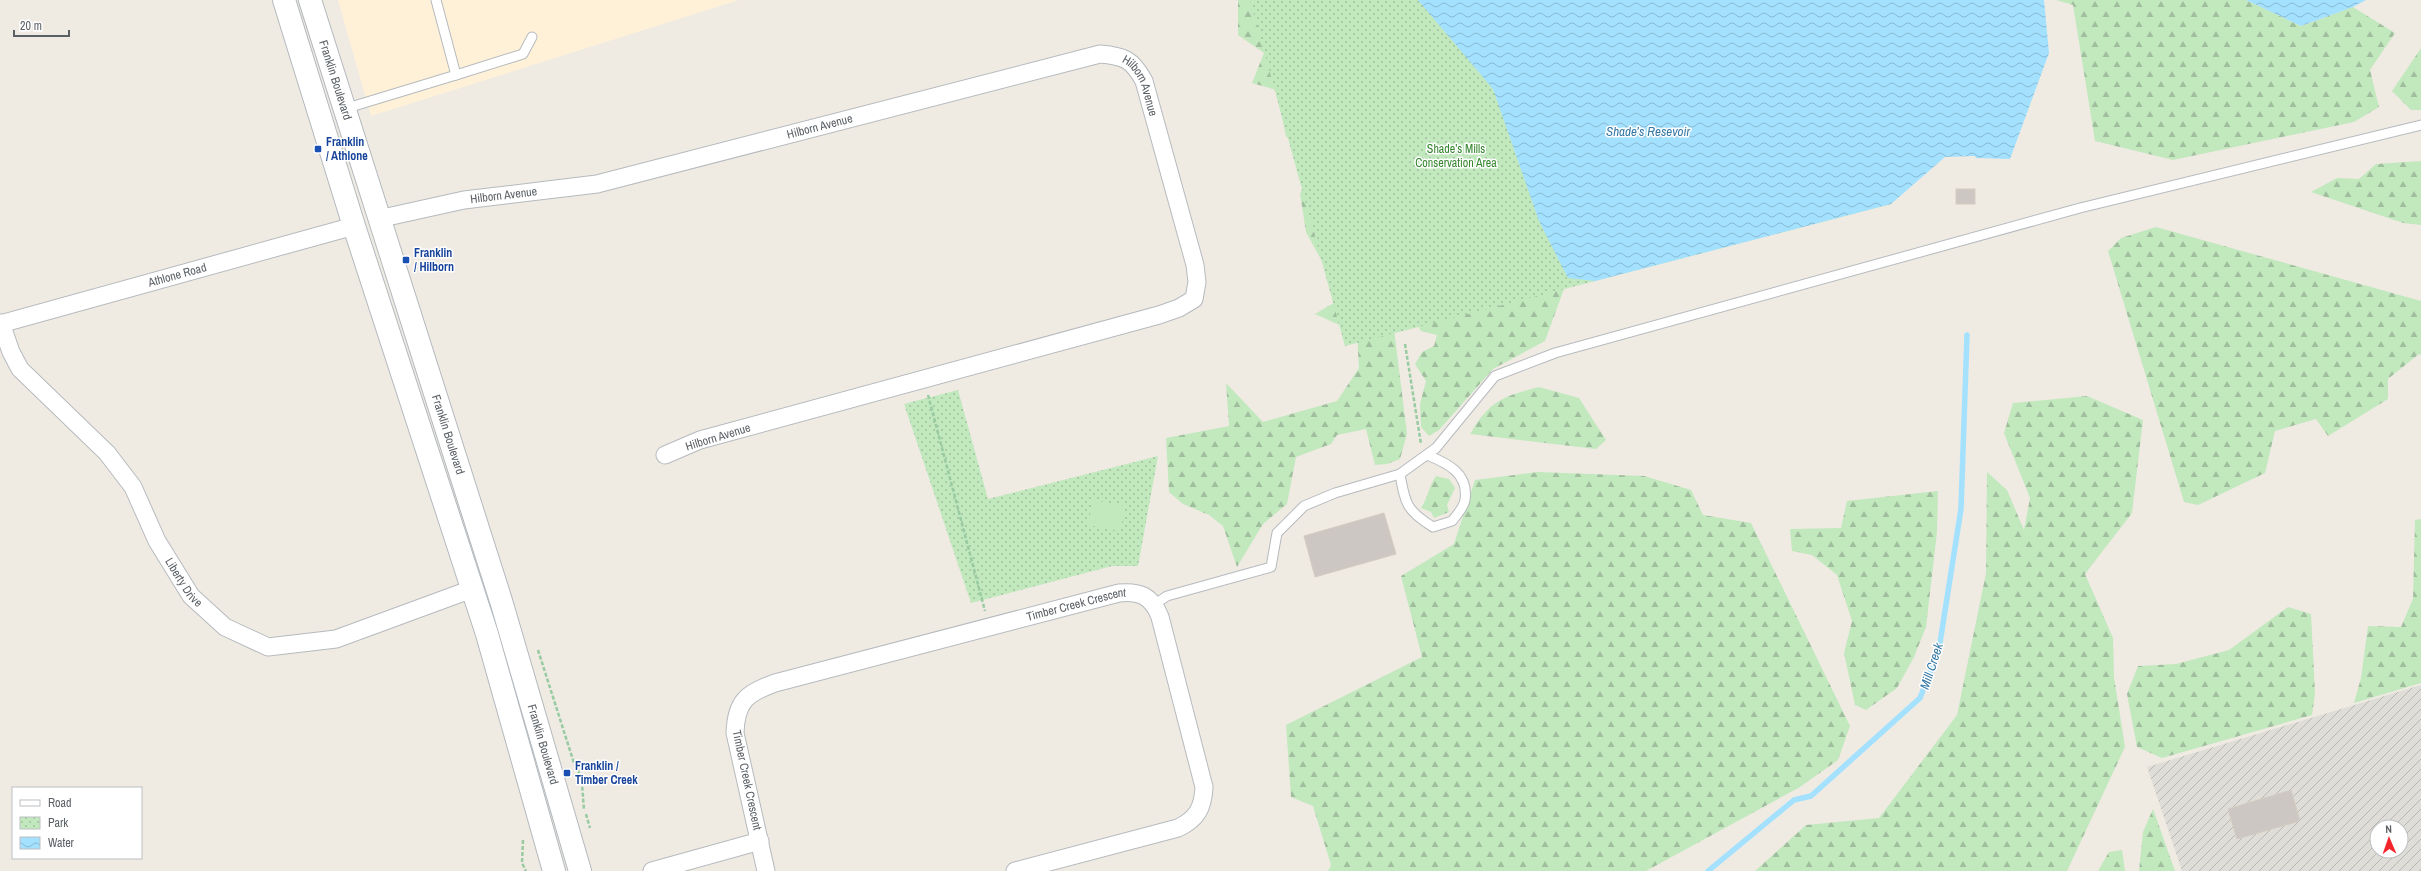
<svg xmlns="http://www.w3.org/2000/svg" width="2421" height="871" viewBox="0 0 2421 871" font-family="'Archivo Narrow',sans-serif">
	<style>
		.commercial { fill: #fff1d8 }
		.industrial { fill: url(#industrial-furrows); fill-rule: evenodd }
		.forest { fill: url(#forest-firs) }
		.park { fill: url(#park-dots) }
		.pitch { fill: #c2e8be }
		.water { fill: url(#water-waves) }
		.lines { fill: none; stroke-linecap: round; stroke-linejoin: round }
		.stream { stroke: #a3e1ff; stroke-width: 5.5 }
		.building { fill: #ccc7c2; stroke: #d4ccc1 }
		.lane-casing { stroke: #b6babe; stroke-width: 11 }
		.street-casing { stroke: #b6babe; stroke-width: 19 }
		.secondary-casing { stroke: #b4b9be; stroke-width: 24 }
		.path { stroke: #98cba1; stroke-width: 2.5; stroke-dasharray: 4 2; stroke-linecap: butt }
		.lane { stroke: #fff; stroke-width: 9 }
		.street { stroke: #fff; stroke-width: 17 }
		.secondary { stroke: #fff; stroke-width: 22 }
		.transit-dot { fill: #1a4fb4; stroke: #fff; stroke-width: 1.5 }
		.labels { text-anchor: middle; stroke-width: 3; stroke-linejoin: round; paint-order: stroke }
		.street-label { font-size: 12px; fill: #5b6065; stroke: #fff }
		.transit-label { font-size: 12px; font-weight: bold; fill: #164399; stroke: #fff; text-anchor: start }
		.park-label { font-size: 12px; fill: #368730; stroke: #fff }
		.water-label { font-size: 13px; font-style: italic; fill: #3578a5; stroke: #fff }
	</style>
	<defs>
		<pattern id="industrial-furrows" width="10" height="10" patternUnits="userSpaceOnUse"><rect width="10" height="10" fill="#dfddd7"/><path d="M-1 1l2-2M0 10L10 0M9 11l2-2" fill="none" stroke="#b8b7b2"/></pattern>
		<pattern id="forest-firs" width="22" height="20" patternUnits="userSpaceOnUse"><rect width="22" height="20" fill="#c2e8be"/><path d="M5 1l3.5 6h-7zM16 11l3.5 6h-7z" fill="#a1bf9e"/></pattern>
		<pattern id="park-dots" width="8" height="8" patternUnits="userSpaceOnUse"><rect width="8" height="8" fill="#c2e8be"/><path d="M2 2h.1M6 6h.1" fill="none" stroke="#a1bf9e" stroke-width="1.8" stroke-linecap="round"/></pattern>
		<pattern id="water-waves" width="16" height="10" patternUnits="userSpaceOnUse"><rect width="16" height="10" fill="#a3e1ff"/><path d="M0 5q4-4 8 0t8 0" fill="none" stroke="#88bad2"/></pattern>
	</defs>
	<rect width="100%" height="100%" fill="#efebe3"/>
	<polygon class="commercial" points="338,0 739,0 371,116"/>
	<path class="industrial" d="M2421,685V871H2182L2147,767ZM2377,827H2401V851H2377Z"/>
	<g class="forest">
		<polygon points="1238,0 1388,0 1568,278 1545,341 1493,369 1439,430 1429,436 1421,427 1420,404 1426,381 1415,364 1422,352 1434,346 1437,335 1421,331 1406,309 1394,329 1407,434 1400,459 1387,464 1375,465 1366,429 1337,435 1331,444 1296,457 1287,504 1263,524 1237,567 1223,526 1209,515 1183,504 1169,492 1166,438 1229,426 1226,383 1263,422 1337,401 1359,368 1357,333 1315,314 1342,298 1306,232 1300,194 1312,165 1286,136 1276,90 1252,83 1264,53 1238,35"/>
		<polygon points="2056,0 2246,0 2301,26 2353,7 2395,33 2370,70 2379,107 2354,122 2173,160 2095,141 2073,5"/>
		<polygon points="2421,48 2421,110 2411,110 2392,91"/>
		<polygon points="2421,161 2421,225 2403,223 2311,192 2337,178 2359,179 2376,164"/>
		<polygon points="2156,227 2421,301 2421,355 2419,354 2388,379 2388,399 2328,436 2316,419 2275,431 2265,473 2198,505 2184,502 2108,251 2121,238"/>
		<path d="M1539,387L1579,398L1606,440L1596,449L1470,434C1489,401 1503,396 1539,387Z"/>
		<polygon points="2087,396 2143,420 2132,513 2085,574 2113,638 2114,677 2125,747 2067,871 1755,871 1806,825 1879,818 1957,715 1986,573 1987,472 2007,490 2024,530 2030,498 2004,433 2013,403"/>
		<polygon points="1538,472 1644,476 1691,490 1703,515 1751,523 1850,726 1838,760 1800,787 1646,871 1328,871 1331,865 1313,806 1291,797 1286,725 1422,657 1401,576 1454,544 1475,480"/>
		<path d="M1436,476L1449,479L1455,488L1447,505L1449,512L1434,518L1431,512L1421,508C1428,497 1429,486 1436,476Z"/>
		<polygon points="1938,491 1937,532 1926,627 1914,657 1897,688 1866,710 1855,705 1844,653 1852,621 1837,575 1812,555 1792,551 1790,529 1841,528 1847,501"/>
		<polygon points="2421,519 2421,683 2354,703 2361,678 2368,626 2401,627 2413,599 2415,520"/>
		<polygon points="2288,607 2311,614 2315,694 2312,715 2162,758 2137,747 2127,694 2138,666 2176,664 2229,650"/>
		<polygon points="2153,809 2175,871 2139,871 2143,832"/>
		<polygon points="2122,850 2125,871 2098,871 2109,852"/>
	</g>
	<g class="park">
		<polygon points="1250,0 1987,0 1891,204 1345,346"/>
		<polygon points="958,390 988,499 1158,456 1138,566 1112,566 971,603 904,404"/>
	</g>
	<polygon class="pitch" points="1093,500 1125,506 1120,531 1088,525"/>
	<g class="water">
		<polygon points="1418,0 2044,0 2049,53 2010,159 1976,158 1975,156 1945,157 1891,204 1595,281 1568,278 1539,221 1493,89"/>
		<polygon points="2246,0 2366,0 2353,7 2301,26"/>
	</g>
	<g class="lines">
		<polyline class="stream" points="1708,871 1794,800 1811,796 1920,698 1939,649 1961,509 1967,335"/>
	</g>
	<g class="building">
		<rect x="1956" y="189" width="19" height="15"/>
		<polygon points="1384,513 1396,554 1315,577 1304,536"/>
		<polygon points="2291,790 2300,821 2237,839 2228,809"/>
	</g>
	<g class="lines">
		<g class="lane-casing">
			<g id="lane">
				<polyline points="456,75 523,54 532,37"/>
				<polyline points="344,109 456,75 436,0"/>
				<path d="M1400,474C1405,504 1407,511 1433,527L1452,521C1456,516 1464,507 1465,500C1469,473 1447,463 1427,455"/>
				<polyline points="1155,604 1167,596 1271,567 1277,533 1304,506 1335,493 1400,474 1436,448 1495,376 1555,353 2080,208 2421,125"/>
			</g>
		</g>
		<g class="street-casing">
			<g id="street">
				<path id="s1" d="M378,219L464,200L597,184L1100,54C1124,56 1132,59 1144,81L1195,265L1197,282L1194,299L1179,308L1159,315L700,440L665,455"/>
				<path id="s2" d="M1,323L11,352L20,369L107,453L133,487L157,541L191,596L225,627L268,647L336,639L472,589"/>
				<path id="s3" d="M0,324L354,226"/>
				<polyline points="652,871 760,841"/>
				<path id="s4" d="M766,871L735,733C736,701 747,693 775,683L1119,593C1140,591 1152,596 1160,617L1204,787C1203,808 1197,819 1178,828L1015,871"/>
			</g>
		</g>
		<g class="secondary-casing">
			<g id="secondary">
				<polyline points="284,0 354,226 487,634 554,871"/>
				<path id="s5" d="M310,0L502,604L580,871"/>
			</g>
		</g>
		<g class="path">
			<polyline points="1405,344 1421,444"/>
			<polyline points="928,395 985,611"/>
			<path d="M538,650L574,763C584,778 582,792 584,809"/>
			<polyline points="586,814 590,828"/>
			<polyline points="523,840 522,863 526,871"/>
		</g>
		<use href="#lane" class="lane"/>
		<use href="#street" class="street"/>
		<use href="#secondary" class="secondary"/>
	</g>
	<g class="transit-dot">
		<rect x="314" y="145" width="8" height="8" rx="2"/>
		<rect x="402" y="256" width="8" height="8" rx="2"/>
		<rect x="563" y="769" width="8" height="8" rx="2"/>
	</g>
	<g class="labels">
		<g class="street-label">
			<text dy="4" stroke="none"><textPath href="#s5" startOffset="84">Franklin Boulevard</textPath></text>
			<text dy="4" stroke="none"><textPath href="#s1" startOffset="799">Hilborn Avenue</textPath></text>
			<text dy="4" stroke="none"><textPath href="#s1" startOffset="452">Hilborn Avenue</textPath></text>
			<text dy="4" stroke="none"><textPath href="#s1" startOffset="128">Hilborn Avenue</textPath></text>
			<text dy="4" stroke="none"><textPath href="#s3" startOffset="184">Athlone Road</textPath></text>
			<text dy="4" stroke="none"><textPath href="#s5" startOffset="456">Franklin Boulevard</textPath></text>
			<text transform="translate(718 437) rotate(-17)" y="4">Hilborn Avenue</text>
			<text dy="4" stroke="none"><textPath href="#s2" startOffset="322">Liberty Drive</textPath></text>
			<text dy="4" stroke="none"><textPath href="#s4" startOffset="523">Timber Creek Crescent</textPath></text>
			<text dy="4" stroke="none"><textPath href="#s5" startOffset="780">Franklin Boulevard</textPath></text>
			<text transform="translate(747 780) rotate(78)" y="4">Timber Creek Crescent</text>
		</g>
		<g class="transit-label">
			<text x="326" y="146">Franklin<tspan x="326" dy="14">/ Athlone</tspan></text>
			<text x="414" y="257">Franklin<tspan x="414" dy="14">/ Hilborn</tspan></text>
			<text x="575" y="770">Franklin /<tspan x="575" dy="14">Timber Creek</tspan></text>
		</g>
		<g class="park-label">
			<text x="1456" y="153">Shade’s Mills<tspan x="1456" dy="14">Conservation Area</tspan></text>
		</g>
		<g class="water-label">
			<text x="1648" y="136">Shade’s Resevoir</text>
			<text transform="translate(1931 666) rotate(-72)" y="5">Mill Creek</text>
		</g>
	</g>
	<rect x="12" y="787" width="130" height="72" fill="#ffffff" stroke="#bdbfc1"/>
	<rect x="20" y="800" width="20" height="6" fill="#ffffff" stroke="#bdbfc1"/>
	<text x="48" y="807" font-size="12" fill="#5b6065">Road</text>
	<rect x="20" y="817" width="20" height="12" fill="url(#park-dots)" stroke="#bdbfc1"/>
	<text x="48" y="827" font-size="12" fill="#5b6065">Park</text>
	<rect x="20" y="837" width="20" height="12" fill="url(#water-waves)" stroke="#bdbfc1"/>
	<text x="48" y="847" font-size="12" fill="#5b6065">Water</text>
	<g transform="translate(2389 839) rotate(358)"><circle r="19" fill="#ffffff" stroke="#bdbfc1"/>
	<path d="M0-3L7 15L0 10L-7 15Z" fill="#f3252c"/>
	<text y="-6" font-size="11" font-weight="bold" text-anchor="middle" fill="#5b6065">N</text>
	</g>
	<path d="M14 30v6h55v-6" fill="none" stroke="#5b6065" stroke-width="2"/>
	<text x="20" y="30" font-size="12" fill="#5b6065" stroke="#ffffff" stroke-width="3" paint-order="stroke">20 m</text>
</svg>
